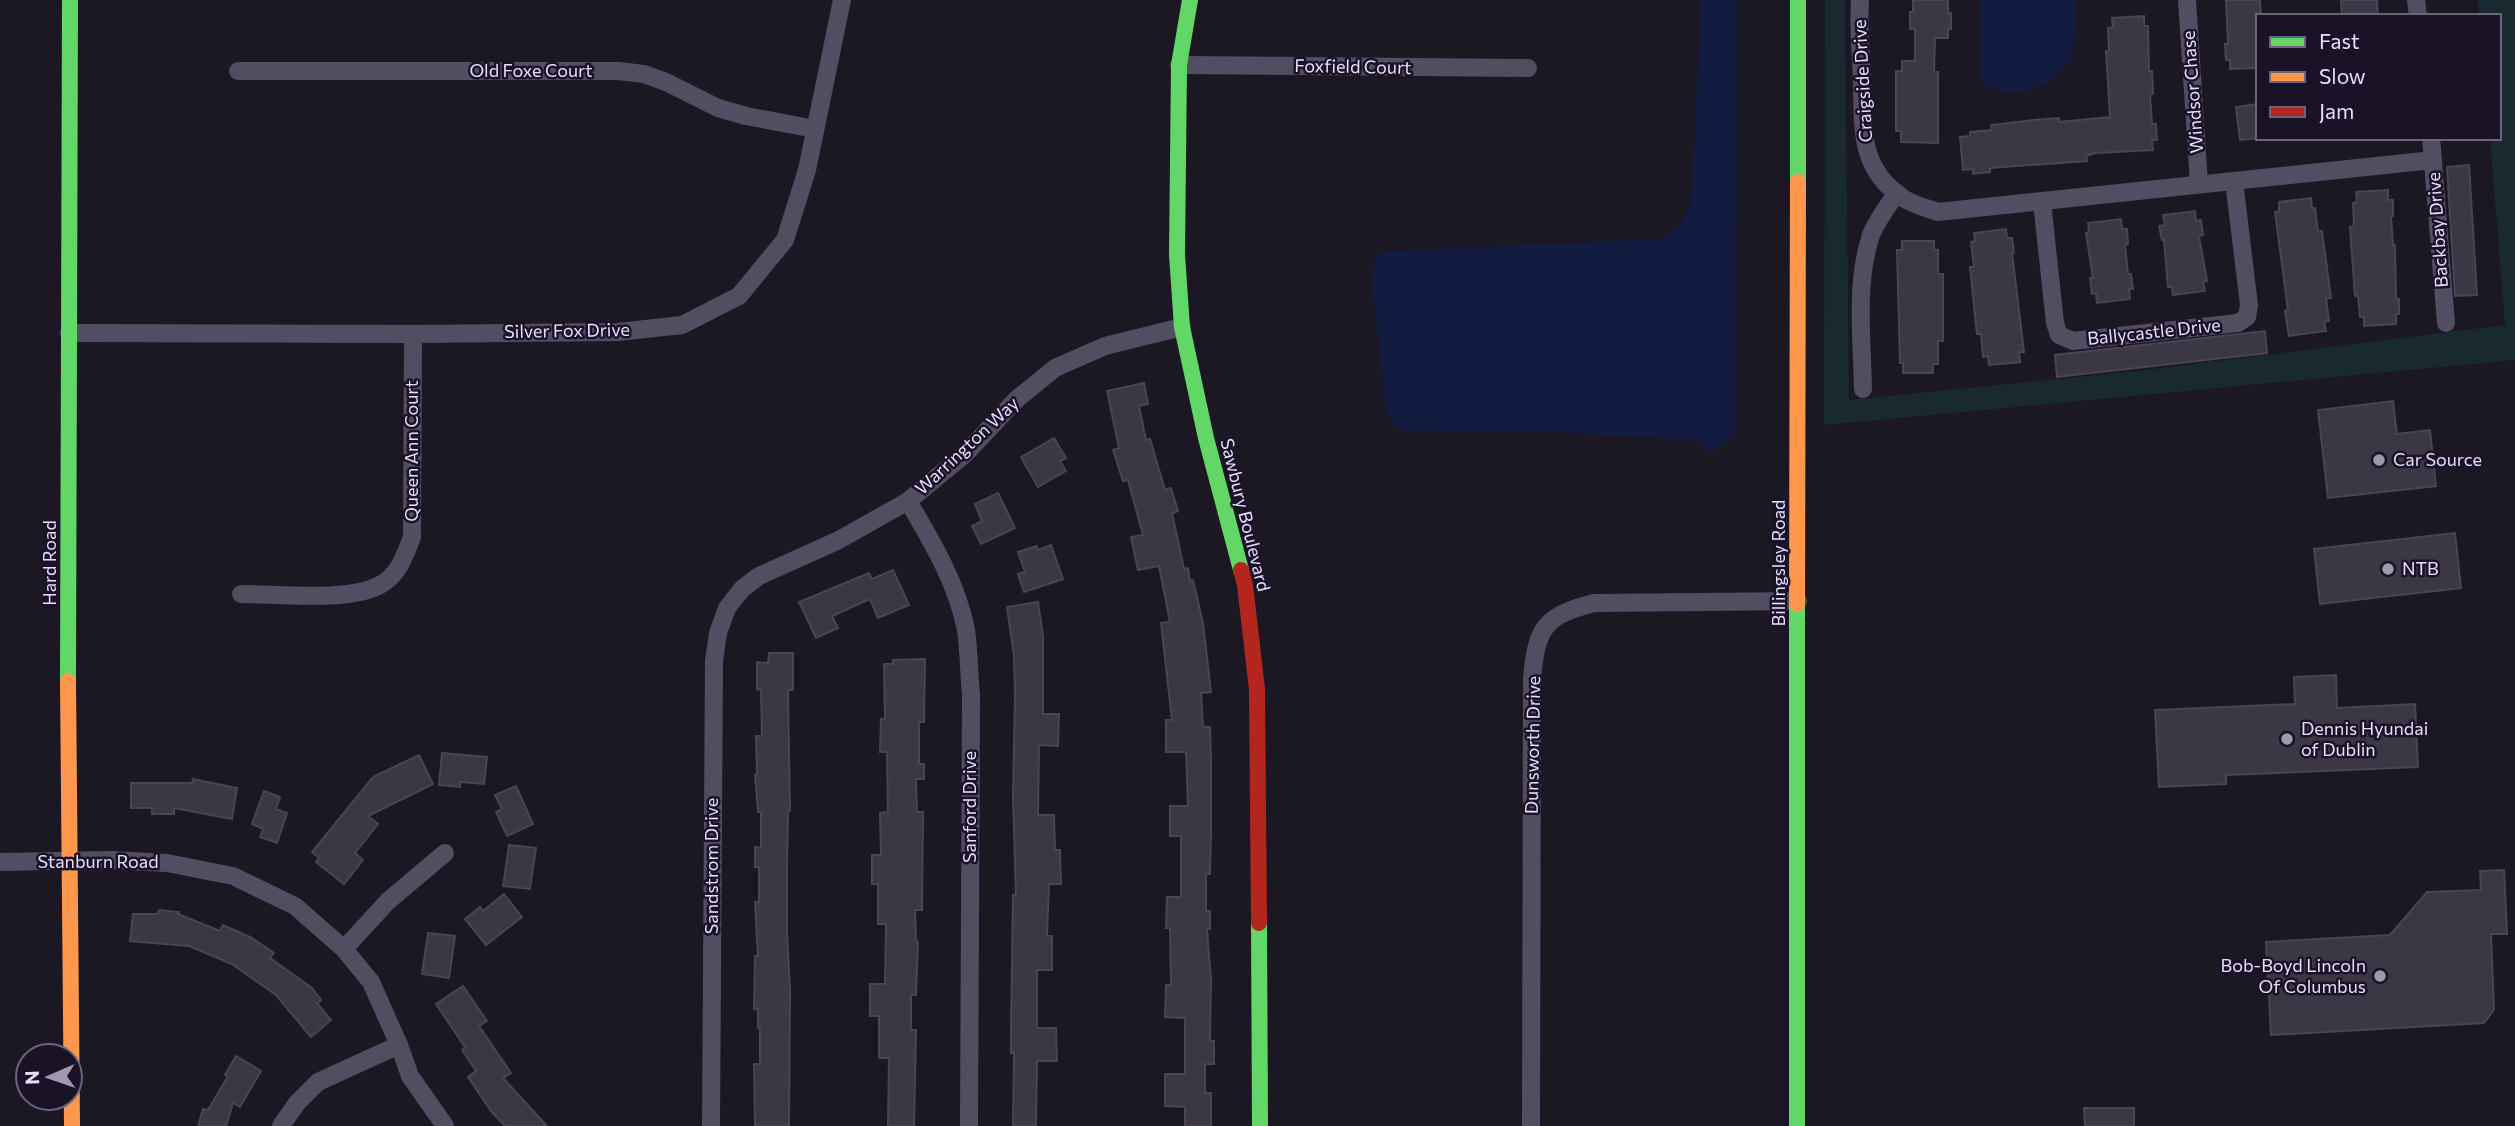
<svg xmlns="http://www.w3.org/2000/svg" width="2515" height="1126" viewBox="0 0 2515 1126" font-family="Commissioner,sans-serif">
	<style>
		.green { fill: #182a2f }
		.water { fill: #121b40 }
		.building { fill: #3b3744; stroke: #4a4455; stroke-width: 2 }
		.lines { fill: none; stroke-linecap: round; stroke-linejoin: round }
		.street { stroke: #524e62; stroke-width: 18 }
		.fast { stroke: #63d668; stroke-width: 16 }
		.slow { stroke: #ff974d; stroke-width: 16 }
		.jam { stroke: #b3261e; stroke-width: 16 }
		.poi-dot { fill: #9f99af; stroke: #1a1328; stroke-width: 2.5 }
		.labels { text-anchor: middle; stroke-width: 5; stroke-linejoin: round; paint-order: stroke }
		.street-label { font-size: 18px; fill: #e6defb; stroke: #1a1328 }
		.poi-label { font-size: 18px; fill: #e6defb; stroke: #1a1328; text-anchor: start }
	</style>
	<rect width="100%" height="100%" fill="#1b1823"/>
	<polygon class="green" points="1825,0 1845,0 1849,400 2129,372 2505,325 2490,138 2499,138 2499,16 2479,16 2478,0 2515,0 2515,360 1824,425"/>
	<g class="water">
		<path d="M1701,0H1737L1736,432L1715,451H1707L1698,440L1551,432L1407,431L1393,426L1386,408L1372,285L1375,256L1390,251L1659,239C1679,230 1687,217 1692,196Z"/>
		<polygon points="1980,0 2075,0 2076,18 2071,61 2047,84 2015,94 1982,86"/>
	</g>
	<g class="building">
		<polygon points="1913,0 1948,0 1948,13 1951,13 1951,29 1948,29 1948,38 1935,38 1934,72 1938,72 1938,143 1901,142 1901,131 1896,131 1896,71 1902,71 1902,61 1915,61 1915,29 1910,29 1910,12 1913,12"/>
		<polygon points="2226,0 2260,0 2261,16 2258,16 2258,68 2230,69 2230,60 2226,60 2225,44 2228,44"/>
		<polygon points="2341,0 2377,0 2378,16 2342,16"/>
		<polygon points="2144,16 2144,26 2148,26 2149,71 2152,71 2153,94 2150,94 2152,124 2156,124 2157,140 2152,140 2153,150 2095,153 2086,156 2087,161 1990,168 1990,172 1973,174 1973,169 1963,170 1960,137 1970,136 1970,132 1992,130 1991,125 2034,120 2059,118 2059,122 2110,117 2106,51 2109,51 2108,28 2113,27 2112,18"/>
		<polygon points="2258,104 2258,138 2240,140 2236,107"/>
		<polygon points="2469,165 2477,295 2455,296 2447,167"/>
		<polygon points="2388,190 2388,200 2393,200 2393,216 2391,216 2393,245 2395,245 2396,299 2399,299 2399,314 2396,314 2396,324 2364,326 2364,317 2360,317 2358,295 2355,296 2350,227 2354,226 2353,203 2357,202 2356,192"/>
		<polygon points="2311,198 2312,208 2315,208 2318,232 2322,231 2331,298 2326,299 2329,321 2324,322 2326,331 2289,336 2285,311 2288,310 2275,212 2279,212 2279,202"/>
		<polygon points="2195,211 2196,221 2201,220 2203,235 2199,236 2207,281 2203,282 2205,291 2173,295 2172,287 2168,287 2164,240 2162,240 2159,226 2165,225 2163,215"/>
		<polygon points="2121,219 2122,229 2127,229 2128,244 2125,245 2128,274 2131,274 2133,289 2129,289 2130,299 2097,303 2096,293 2092,294 2090,278 2093,278 2086,233 2089,232 2088,223"/>
		<polygon points="2006,229 2007,238 2012,238 2014,253 2012,253 2024,352 2019,352 2020,362 1989,365 1988,356 1983,357 1981,334 1977,334 1970,267 1974,267 1971,242 1975,241 1974,233"/>
		<polygon points="1902,241 1934,241 1934,250 1938,250 1938,274 1943,274 1943,341 1938,341 1938,364 1933,364 1933,373 1903,373 1903,363 1900,363 1897,250 1902,250"/>
		<polygon points="2265,331 2267,353 2057,377 2055,355"/>
		<polygon points="1144,383 1148,404 1139,406 1146,440 1150,439 1165,490 1171,488 1178,511 1172,513 1184,569 1188,568 1190,581 1193,580 1203,623 1211,692 1201,693 1203,727 1210,727 1211,761 1211,832 1210,874 1206,874 1206,911 1210,911 1210,929 1207,929 1211,980 1210,1041 1214,1041 1214,1064 1205,1064 1205,1093 1211,1093 1211,1126 1185,1126 1185,1107 1165,1106 1165,1074 1185,1074 1185,1018 1165,1017 1166,985 1171,985 1170,928 1166,928 1167,897 1181,897 1181,836 1170,836 1170,806 1188,806 1186,752 1166,752 1166,720 1172,720 1161,623 1170,622 1159,566 1138,570 1131,537 1143,535 1128,480 1123,481 1113,450 1119,448 1107,391"/>
		<polygon points="2393,401 2397,434 2430,430 2436,486 2328,498 2318,410"/>
		<polygon points="1054,438 1066,458 1060,461 1066,471 1038,487 1021,457"/>
		<polygon points="998,493 1015,528 981,544 972,526 982,521 975,504"/>
		<polygon points="2455,533 2461,588 2320,604 2314,549"/>
		<polygon points="1051,545 1063,579 1024,592 1018,574 1025,572 1018,552 1037,546 1038,550"/>
		<polygon points="893,570 909,605 878,618 870,599 832,616 838,628 816,638 799,602 869,573 872,579"/>
		<polygon points="1038,602 1043,636 1043,714 1059,714 1058,746 1039,745 1038,815 1054,815 1055,850 1060,850 1061,884 1049,884 1047,936 1052,936 1052,970 1037,970 1037,1028 1056,1028 1057,1061 1037,1061 1036,1126 1013,1126 1014,1053 1011,1053 1011,1028 1013,895 1016,895 1013,796 1015,695 1014,656 1007,607"/>
		<polygon points="769,653 793,653 793,690 788,690 790,811 788,811 787,868 787,933 790,990 789,1126 755,1126 754,1064 760,1064 760,1028 758,1028 758,1009 754,1009 755,956 758,956 755,902 759,902 759,867 755,867 755,847 761,848 761,812 758,812 755,775 757,775 756,736 762,736 761,690 757,689 757,662 768,663"/>
		<polygon points="925,659 924,722 919,722 919,764 924,764 924,779 916,779 917,812 923,812 922,910 915,910 916,941 918,942 916,995 911,995 911,1030 916,1030 914,1126 888,1126 889,1058 879,1058 879,1016 870,1016 870,984 885,984 886,924 878,924 878,884 872,884 872,855 881,855 880,813 888,812 887,752 880,752 881,719 885,719 884,664 893,664 893,660"/>
		<polygon points="2336,675 2337,708 2415,704 2418,767 2226,775 2226,784 2159,787 2155,710 2295,704 2294,677"/>
		<polygon points="442,753 487,757 484,784 460,782 460,787 439,785"/>
		<polygon points="419,755 433,784 368,816 378,824 355,853 363,860 344,884 316,862 319,858 312,852 373,777"/>
		<polygon points="193,779 237,788 232,819 174,808 174,814 152,814 152,808 131,808 131,783 192,783"/>
		<polygon points="516,786 533,824 507,836 496,812 502,809 495,795"/>
		<polygon points="264,791 280,797 276,809 287,813 277,843 260,837 263,829 252,824"/>
		<polygon points="509,845 536,848 530,889 503,886"/>
		<polygon points="2504,870 2507,934 2491,934 2494,1010 2484,1023 2271,1035 2266,942 2390,935 2427,892 2481,890 2480,871"/>
		<polygon points="504,894 522,917 486,945 465,919 480,907 483,911"/>
		<polygon points="159,910 179,912 178,914 220,931 223,925 252,938 274,953 270,958 312,988 321,1000 317,1003 331,1020 311,1037 276,995 232,964 189,946 130,941 133,914 158,914"/>
		<polygon points="428,933 455,936 449,978 422,974"/>
		<polygon points="463,986 487,1021 479,1026 511,1073 503,1078 547,1126 505,1126 491,1111 468,1077 476,1071 462,1050 465,1047 436,1004"/>
		<polygon points="236,1056 261,1071 240,1107 233,1103 226,1126 198,1126 203,1109 208,1110 228,1076 225,1075"/>
		<polygon points="2084,1108 2134,1108 2134,1126 2085,1126"/>
	</g>
	<g class="lines">
		<g class="street">
			<path d="M1860,0C1858,27 1861,55 1862,82C1863,128 1859,169 1903,198C1913,205 1927,208 1938,212L2433,160"/>
			<polyline points="2187,0 2199,184"/>
			<polyline points="2416,0 2418,16"/>
			<polyline points="1179,65 1528,68"/>
			<polyline points="238,71 618,71 644,74 666,82 718,108 746,116 815,129"/>
			<polyline points="2431,138 2446,323"/>
			<polyline points="2042,202 2055,323 2059,335 2073,341 2238,323 2247,317 2249,305 2234,181"/>
			<polyline points="69,333 413,334 618,332 682,325 739,296 785,240 807,170 842,0"/>
			<path d="M1863,389C1862,338 1855,284 1871,235C1877,220 1887,207 1897,193"/>
			<path d="M908,501C932,542 957,583 966,630C969,651 969,674 971,695L969,1126"/>
			<path d="M241,594C278,594 349,602 380,585C399,575 405,555 412,537L413,334"/>
			<polyline points="0,862 111,860 167,863 233,876 295,906 344,949 371,982 399,1045 410,1076 445,1126"/>
			<polyline points="344,949 388,901 445,853"/>
			<polyline points="281,1126 297,1103 318,1082 399,1045"/>
			<polyline points="711,1126 714,661 718,633 727,608 742,589 759,576 839,540 908,501 965,454 1017,399 1055,368 1105,346 1182,327"/>
			<path d="M1531,1126L1532,678C1537,627 1544,616 1594,603L1798,601"/>
		</g>
		<g class="fast">
			<polyline points="1190,0 1179,65 1177,255 1182,327 1206,438 1241,570"/>
			<polyline points="1798,182 1798,0"/>
			<polyline points="68,681 70,0"/>
			<polyline points="1259,923 1260,1126"/>
			<polyline points="1797,1126 1797,604"/>
		</g>
		<g class="slow">
			<polyline points="1797,604 1798,182"/>
			<polyline points="68,681 72,1126"/>
		</g>
		<polyline class="jam" points="1241,570 1245,585 1257,689 1259,923"/>
	</g>
	<g class="poi-dot">
		<circle cx="2379" cy="460" r="7"/>
		<circle cx="2388" cy="569" r="7"/>
		<circle cx="2287" cy="739" r="7"/>
		<circle cx="2380" cy="976" r="7"/>
	</g>
	<g class="labels">
		<g class="street-label">
			<text transform="translate(1353 67) rotate(1)" y="6">Foxfield Court</text>
			<text x="531" y="77">Old Foxe Court</text>
			<text transform="translate(1863 81) rotate(-93)" y="6">Craigside Drive</text>
			<text transform="translate(2193 92) rotate(-94)" y="6">Windsor Chase</text>
			<text transform="translate(2438 230) rotate(-94)" y="6">Backbay Drive</text>
			<text transform="translate(567 331) rotate(-1)" y="6">Silver Fox Drive</text>
			<text transform="translate(2154 332) rotate(-6)" y="6">Ballycastle Drive</text>
			<text transform="translate(967 446) rotate(-43)" y="6">Warrington Way</text>
			<text transform="translate(412 451) rotate(-90)" y="6">Queen Ann Court</text>
			<text transform="translate(1245 515) rotate(76)" y="6">Sawbury Boulevard</text>
			<text transform="translate(50 563) rotate(-90)" y="6">Hard Road</text>
			<text transform="translate(1779 563) rotate(-90)" y="6">Billingsley Road</text>
			<text transform="translate(1533 745) rotate(-89)" y="6">Dunsworth Drive</text>
			<text transform="translate(970 807) rotate(-90)" y="6">Sanford Drive</text>
			<text x="98" y="868">Stanburn Road</text>
			<text transform="translate(712 866) rotate(-90)" y="6">Sandstrom Drive</text>
		</g>
		<g class="poi-label">
			<text x="2393" y="466">Car Source</text>
			<text x="2402" y="575">NTB</text>
			<text x="2301" y="735">Dennis Hyundai<tspan x="2301" dy="21">of Dublin</tspan></text>
			<text x="2366" y="972" text-anchor="end">Bob-Boyd Lincoln<tspan x="2366" dy="21">Of Columbus</tspan></text>
		</g>
	</g>
	<rect x="2256" y="14" width="245" height="126" fill="#1a1328" stroke="#6c647c" stroke-width="2"/>
	<rect x="2270" y="37" width="35" height="10" fill="#63d668" stroke="#6c647c" stroke-width="2"/>
	<text x="2319" y="49" font-size="21" fill="#e6defb">Fast</text>
	<rect x="2270" y="72" width="35" height="10" fill="#ff974d" stroke="#6c647c" stroke-width="2"/>
	<text x="2319" y="84" font-size="21" fill="#e6defb">Slow</text>
	<rect x="2270" y="107" width="35" height="10" fill="#b3261e" stroke="#6c647c" stroke-width="2"/>
	<text x="2319" y="119" font-size="21" fill="#e6defb">Jam</text>
	<g transform="translate(49 1077) rotate(268)"><circle r="33" fill="#1a1328" stroke="#6c647c" stroke-width="2"/>
	<path d="M0-5L12 26L0 18L-12 26Z" fill="#9f99af"/>
	<text y="-10" font-size="19" font-weight="bold" text-anchor="middle" fill="#e6defb">N</text>
	</g>
</svg>
